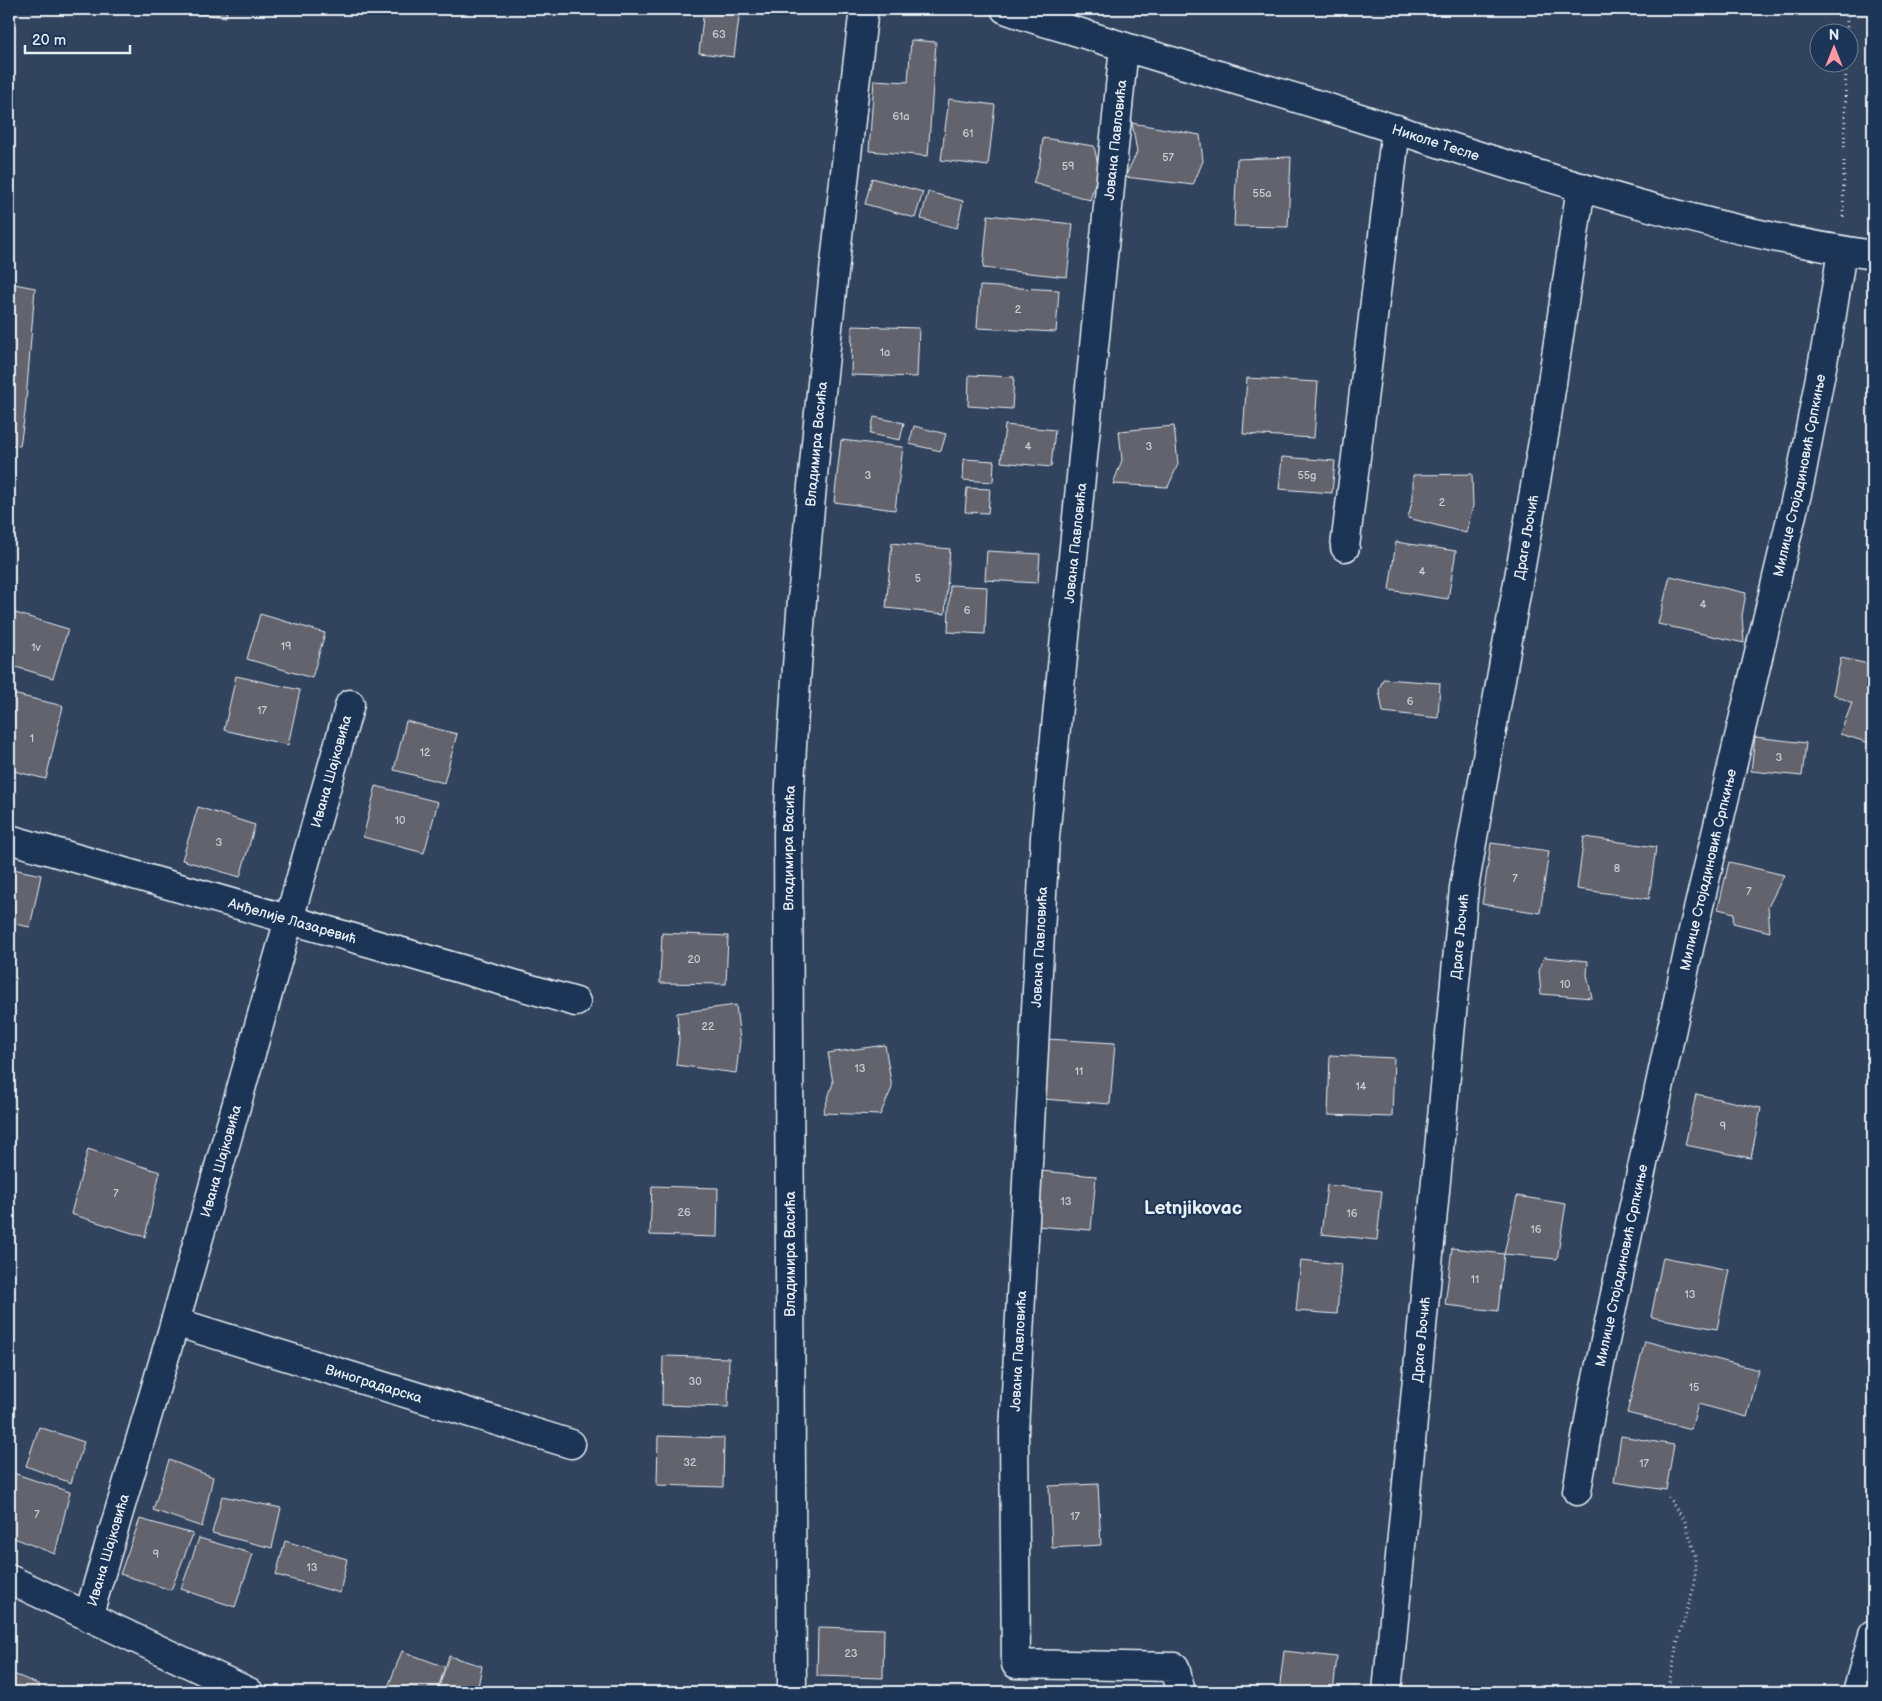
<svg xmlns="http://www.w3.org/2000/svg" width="1882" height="1701" viewBox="0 0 1882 1701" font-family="'Balsamiq Sans',sans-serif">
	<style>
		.building { fill: #63636d; stroke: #e8f1f8 }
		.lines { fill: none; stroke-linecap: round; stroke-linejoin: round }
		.minor-casing { stroke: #e8f1f8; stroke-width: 31 }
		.path { stroke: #e8f1f8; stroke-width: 3; stroke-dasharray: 1 4; stroke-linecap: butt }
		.minor { stroke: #1d3557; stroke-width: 28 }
		.labels { text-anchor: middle; stroke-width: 4; stroke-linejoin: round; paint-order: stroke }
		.number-label { font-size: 11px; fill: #c7ced5 }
		.street-label { font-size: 14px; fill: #e8f1f8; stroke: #1d3557 }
		.district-label { font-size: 19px; font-weight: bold; fill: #e8f1f8; stroke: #1d3557 }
	</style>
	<rect width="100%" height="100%" fill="#32435e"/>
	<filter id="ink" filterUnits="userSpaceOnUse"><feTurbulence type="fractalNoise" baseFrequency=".02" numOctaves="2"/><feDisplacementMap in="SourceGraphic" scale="10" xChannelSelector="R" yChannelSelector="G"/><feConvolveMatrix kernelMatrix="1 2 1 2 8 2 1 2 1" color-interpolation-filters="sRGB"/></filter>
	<g filter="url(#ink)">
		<g class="building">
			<polygon points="194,9 227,9 226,17 193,13"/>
			<polygon points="704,9 783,9 783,15 740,10 734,57 699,53"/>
			<polygon points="911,40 936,42 928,156 869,151 874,80 908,82"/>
			<polygon points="949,99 995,105 988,166 941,160"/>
			<polygon points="1132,123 1200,135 1203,161 1193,185 1125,177 1137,152"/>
			<polygon points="1043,138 1094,146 1099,170 1090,200 1033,183 1040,163"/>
			<polygon points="1291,157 1288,227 1234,226 1237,159"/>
			<polygon points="872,178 923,192 915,218 865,204"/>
			<polygon points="928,192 963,201 957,228 921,219"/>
			<polygon points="988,215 1073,224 1067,277 983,268"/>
			<polygon points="9,283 35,288 25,413 20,446 9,445"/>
			<polygon points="980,286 1059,290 1056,332 977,328"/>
			<polygon points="852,326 919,328 917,377 851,375"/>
			<polygon points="969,375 1014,377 1012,409 968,406"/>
			<polygon points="1247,378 1318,382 1314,438 1243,434"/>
			<polygon points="874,417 904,423 900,440 870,434"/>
			<polygon points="1005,425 1055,430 1051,467 1001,462"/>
			<polygon points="914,426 946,434 941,451 909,444"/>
			<polygon points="1174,426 1178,464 1168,487 1113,484 1122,460 1119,431"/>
			<polygon points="841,440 903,447 895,510 834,502"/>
			<polygon points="1282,457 1335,461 1332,493 1279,489"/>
			<polygon points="964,459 994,461 993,482 963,480"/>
			<polygon points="1472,474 1473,506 1466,533 1408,518 1413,498 1413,475"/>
			<polygon points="967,488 990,489 988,513 965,512"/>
			<polygon points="1396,542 1456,551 1448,599 1389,590"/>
			<polygon points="892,543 950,549 945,614 886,608"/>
			<polygon points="987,551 1040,554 1038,583 985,580"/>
			<polygon points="1670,576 1746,593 1742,616 1744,643 1658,624"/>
			<polygon points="950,585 987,587 985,634 948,632"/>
			<polygon points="9,611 68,629 53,678 9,665"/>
			<polygon points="260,614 325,633 312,678 247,659"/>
			<polygon points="1841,658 1873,665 1873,744 1840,734 1852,703 1833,694"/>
			<polygon points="236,676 300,690 288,745 224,730"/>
			<polygon points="1383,679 1440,683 1438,718 1383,712 1379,690"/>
			<polygon points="9,693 63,706 46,779 9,770"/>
			<polygon points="406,721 457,734 444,783 394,770"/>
			<polygon points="1755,737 1806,743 1802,776 1751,771"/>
			<polygon points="376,786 438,802 424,853 363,837"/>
			<polygon points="198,807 255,825 240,877 182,860"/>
			<polygon points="1584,837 1656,847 1649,899 1577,889"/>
			<polygon points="1491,843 1549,851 1540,913 1482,904"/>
			<polygon points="1729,862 1784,875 1768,907 1770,932 1733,923 1734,913 1718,909"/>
			<polygon points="9,868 41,875 30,927 9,923"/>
			<polygon points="662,933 728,936 726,984 660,983"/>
			<polygon points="1544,957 1588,961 1587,975 1592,998 1541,994 1539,971"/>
			<polygon points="736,1005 740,1041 736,1073 676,1065 679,1039 677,1013"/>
			<polygon points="1047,1039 1115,1043 1110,1104 1042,1099"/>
			<polygon points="885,1045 892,1088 880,1115 823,1113 833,1083 828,1053"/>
			<polygon points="1330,1055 1394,1058 1392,1117 1328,1115"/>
			<polygon points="1696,1094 1761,1108 1751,1158 1685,1145"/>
			<polygon points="88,1149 160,1172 145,1237 71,1214"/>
			<polygon points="1040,1171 1096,1176 1091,1230 1036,1226"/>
			<polygon points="1327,1185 1382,1191 1377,1240 1321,1234"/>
			<polygon points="652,1186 718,1188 717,1237 650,1235"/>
			<polygon points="1517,1196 1566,1204 1557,1259 1504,1254"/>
			<polygon points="1452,1248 1504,1254 1498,1311 1445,1305"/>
			<polygon points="1663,1257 1729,1270 1717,1329 1651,1317"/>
			<polygon points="1301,1260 1341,1264 1337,1314 1296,1311"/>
			<polygon points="1645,1341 1759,1370 1747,1417 1698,1404 1691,1429 1627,1413"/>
			<polygon points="663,1356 729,1358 728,1407 662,1405"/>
			<polygon points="39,1427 84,1442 71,1483 26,1466"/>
			<polygon points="658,1436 724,1438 723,1487 657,1485"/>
			<polygon points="1621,1436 1674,1445 1666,1490 1614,1482"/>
			<polygon points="169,1460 213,1477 202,1527 153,1510"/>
			<polygon points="13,1473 70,1492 55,1554 9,1536 9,1489"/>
			<polygon points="1098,1484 1101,1545 1052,1548 1049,1486"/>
			<polygon points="222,1496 281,1508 272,1548 212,1533"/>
			<polygon points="140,1519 193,1534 171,1590 120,1574"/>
			<polygon points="199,1538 253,1554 235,1607 181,1589"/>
			<polygon points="285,1541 347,1559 340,1593 276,1575"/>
			<polygon points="818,1627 884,1629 883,1678 817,1676"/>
			<polygon points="402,1651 445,1667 437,1692 386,1692"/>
			<polygon points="1284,1651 1337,1657 1333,1692 1279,1692"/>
			<polygon points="449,1656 482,1666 477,1692 445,1692 438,1690"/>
			<polygon points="9,1672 40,1685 37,1692 9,1692"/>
		</g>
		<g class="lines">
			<g class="minor-casing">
				<g id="minor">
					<path id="s1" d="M1005,9C1029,18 1054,25 1078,32C1163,60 1249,83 1335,110C1512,166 1689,228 1873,255"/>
					<polyline points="1124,47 1045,837 1014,1431 1016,1664 1175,1667 1181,1692"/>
					<polyline points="1345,547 1396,129"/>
					<path id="s2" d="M9,839L576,1002"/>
					<path id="s3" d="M175,1322L571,1444"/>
					<path id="s4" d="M1577,1491L1593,1397L1691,939L1800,481L1831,320L1842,251"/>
					<polyline points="9,1579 249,1692"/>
					<path id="s5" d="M88,1617L175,1322L350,704"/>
					<path id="s6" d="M792,1692L788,834C793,689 806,546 820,402C834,271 848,140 864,9"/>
					<path id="s7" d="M1387,1692L1464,888L1545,430L1581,187"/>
					<polyline points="1857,1692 1873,1635"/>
				</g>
			</g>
			<g class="path">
				<polyline points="1847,32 1847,9"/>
				<polyline points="1843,217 1846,62"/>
				<polyline points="1667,1692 1678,1641 1695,1583 1695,1554 1685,1521 1668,1497"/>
			</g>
			<use href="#minor" class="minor"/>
		</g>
	</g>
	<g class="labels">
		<g class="number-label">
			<text x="719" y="38">63</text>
			<text x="901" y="120">61a</text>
			<text x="968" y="137">61</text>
			<text x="1168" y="161">57</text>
			<text x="1068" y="170">59</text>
			<text x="1262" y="197">55a</text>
			<text x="1018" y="313">2</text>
			<text x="885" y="356">1a</text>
			<text x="1028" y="450">4</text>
			<text x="1149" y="450">3</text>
			<text x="868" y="479">3</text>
			<text x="1307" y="479">55g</text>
			<text x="1442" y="506">2</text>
			<text x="1422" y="575">4</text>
			<text x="918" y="582">5</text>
			<text x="1703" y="608">4</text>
			<text x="967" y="614">6</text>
			<text x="286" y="650">19</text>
			<text x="36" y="651">1v</text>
			<text x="1410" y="705">6</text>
			<text x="262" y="714">17</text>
			<text x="32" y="742">1</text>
			<text x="425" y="756">12</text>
			<text x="1779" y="761">3</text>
			<text x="400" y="824">10</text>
			<text x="219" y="846">3</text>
			<text x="1617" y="872">8</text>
			<text x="1515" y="882">7</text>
			<text x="1749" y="895">7</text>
			<text x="694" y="963">20</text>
			<text x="1565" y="988">10</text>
			<text x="708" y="1030">22</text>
			<text x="860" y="1072">13</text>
			<text x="1079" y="1075">11</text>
			<text x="1361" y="1090">14</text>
			<text x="1723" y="1130">9</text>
			<text x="116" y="1197">7</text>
			<text x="1066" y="1205">13</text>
			<text x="684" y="1216">26</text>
			<text x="1352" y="1217">16</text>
			<text x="1536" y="1233">16</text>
			<text x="1475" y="1283">11</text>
			<text x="1690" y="1298">13</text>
			<text x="695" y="1385">30</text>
			<text x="1694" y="1391">15</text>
			<text x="690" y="1466">32</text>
			<text x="1644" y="1467">17</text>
			<text x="37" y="1518">7</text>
			<text x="1075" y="1520">17</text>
			<text x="156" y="1558">9</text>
			<text x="312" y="1571">13</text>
			<text x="851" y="1657">23</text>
		</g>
		<g class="street-label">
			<text transform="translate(1115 140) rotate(-84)" y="5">Јована Павловића</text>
			<text dy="5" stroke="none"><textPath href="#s1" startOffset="451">Николе Тесле</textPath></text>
			<text dy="5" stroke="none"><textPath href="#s6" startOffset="1249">Владимира Васића</textPath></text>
			<text dy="5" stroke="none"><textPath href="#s4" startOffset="1040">Милице Стојадиновић Српкиње</textPath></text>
			<text dy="5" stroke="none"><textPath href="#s7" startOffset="1164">Драге Љочић</textPath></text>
			<text transform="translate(1075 543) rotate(-84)" y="5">Јована Павловића</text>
			<text dy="5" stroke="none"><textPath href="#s5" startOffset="880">Ивана Шајковића</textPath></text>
			<text dy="5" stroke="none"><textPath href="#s6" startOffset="844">Владимира Васића</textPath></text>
			<text dy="5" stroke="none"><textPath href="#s4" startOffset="635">Милице Стојадиновић Српкиње</textPath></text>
			<text dy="5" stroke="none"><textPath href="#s2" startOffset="295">Анђелије Лазаревић</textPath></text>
			<text dy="5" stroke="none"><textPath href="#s7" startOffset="759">Драге Љочић</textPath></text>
			<text transform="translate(1039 947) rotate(-87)" y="5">Јована Павловића</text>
			<text dy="5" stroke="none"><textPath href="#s5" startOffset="475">Ивана Шајковића</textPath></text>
			<text transform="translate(790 1254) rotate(-90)" y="5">Владимира Васића</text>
			<text dy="5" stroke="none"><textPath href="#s4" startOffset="230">Милице Стојадиновић Српкиње</textPath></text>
			<text dy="5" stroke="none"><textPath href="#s7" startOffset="354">Драге Љочић</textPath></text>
			<text transform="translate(1018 1351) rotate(-87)" y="5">Јована Павловића</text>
			<text dy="5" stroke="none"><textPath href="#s3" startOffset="208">Виноградарска</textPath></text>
			<text dy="5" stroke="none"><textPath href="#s5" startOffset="70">Ивана Шајковића</textPath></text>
		</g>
		<g class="district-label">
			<text x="1193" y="1214">Letnjikovac</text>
		</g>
	</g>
	<rect width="1882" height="1701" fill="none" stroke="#1d3557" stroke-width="30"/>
	<rect x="15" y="15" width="1852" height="1671" fill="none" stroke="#e8f1f8" stroke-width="2" filter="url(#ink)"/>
	<g transform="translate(1834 48)"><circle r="24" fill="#1d3557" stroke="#6e8097"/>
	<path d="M0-4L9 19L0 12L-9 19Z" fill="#ff9aa2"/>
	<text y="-8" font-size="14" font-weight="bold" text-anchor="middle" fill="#e8f1f8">N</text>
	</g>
	<path d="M25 45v8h105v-8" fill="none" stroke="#e8f1f8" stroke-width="2.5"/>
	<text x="32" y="45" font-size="15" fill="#e8f1f8" stroke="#1d3557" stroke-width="4" paint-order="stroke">20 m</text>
</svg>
